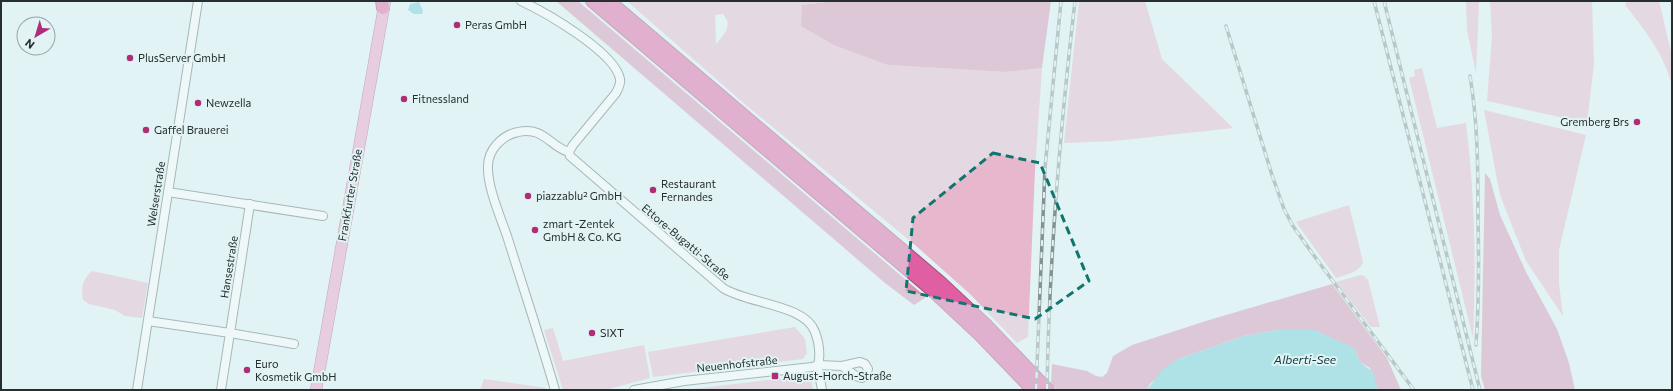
<svg xmlns="http://www.w3.org/2000/svg" width="1673" height="391" viewBox="0 0 1673 391" font-family="Commissioner,sans-serif">
	<style>
		.green { fill: #e7b8cd; fill-rule: evenodd }
		.forest { fill: #d895b4 }
		.water { fill: #72ced4 }
		.lines { fill: none; stroke-linecap: round; stroke-linejoin: round }
		.minor-casing { stroke: #607071; stroke-width: 10 }
		.major-casing { stroke: #9f4e7a; stroke-width: 12 }
		.highway-casing { stroke: #9f4e7a; stroke-width: 14 }
		.minor { stroke: #fff; stroke-width: 8 }
		.major { stroke: #ec9fc7; stroke-width: 11 }
		.highway { stroke: #e05fa2; stroke-width: 12 }
		.rail-casing { stroke: #859293; stroke-width: 3.5 }
		.rail { stroke: #e1f3f4; stroke-width: 2; stroke-dasharray: 6; stroke-linecap: butt }
		.marked { fill: none; stroke: #0f766e; stroke-width: 3; stroke-dasharray: 8 5; stroke-linejoin: round }
		.poi-dot { fill: #af2d77; stroke: #e1f3f4; stroke-width: 1.5 }
		.labels { text-anchor: middle; stroke-width: 4; stroke-linejoin: round; paint-order: stroke }
		.poi-label { font-size: 11px; fill: #272e2f; stroke: #e1f3f4; text-anchor: start }
		.street-label { font-size: 11px; fill: #272e2f; stroke: #e1f3f4 }
		.water-label { font-size: 12px; font-style: italic; fill: #0c393c; stroke: #e1f3f4 }
	</style>
	<rect width="100%" height="100%" fill="#e1f3f4"/>
	<g class="green">
		<path d="M627,1H834L802,5L888,65L1006,72L1042,68L1035,170L1028,337L1017,343L970,294L915,245L740,100ZM723,14C733,25 725,34 716,44L715,15Z"/>
		<polygon points="1079,1 1145,1 1162,59 1233,128 1114,141 1064,143"/>
		<polygon points="1466,1 1479,1 1476,73 1467,30"/>
		<polygon points="1490,1 1592,1 1594,64 1587,123 1487,101 1492,36"/>
		<path d="M1628,1H1659L1672,56V84C1662,52 1646,31 1625,5Z"/>
		<path d="M1422,68L1437,128L1466,123C1475,196 1476,265 1473,338L1409,78L1415,76L1414,70Z"/>
		<polygon points="1484,110 1586,135 1559,250 1559,284 1563,316 1526,261 1500,195"/>
		<path d="M1349,205L1363,262C1360,272 1345,275 1336,278L1296,222Z"/>
		<path d="M92,271L148,283L142,318L125,316L115,310L89,304L83,300C81,287 82,280 92,271Z"/>
		<polygon points="1361,275 1364,276 1368,280 1380,327 1371,327 1336,282"/>
		<polygon points="795,327 805,339 807,353 803,359 653,377 648,352"/>
		<polygon points="553,328 563,361 644,345 650,378 605,390 563,390 544,330"/>
		<polygon points="810,375 813,390 685,390"/>
		<polygon points="484,379 546,388 547,390 480,390"/>
	</g>
	<g class="forest">
		<polygon points="556,1 578,1 926,297 914,305 885,283"/>
		<polygon points="834,1 1051,1 1042,68 1006,72 888,65 834,45 801,26 802,5"/>
		<polygon points="1485,173 1490,179 1500,215 1526,272 1557,329 1569,363 1575,390 1485,390 1481,376"/>
		<polygon points="1332,284 1387,358 1401,390 1378,390 1370,368 1360,362 1355,350 1291,331 1277,330 1244,336 1178,359 1150,384 1147,390 1057,390 1051,383 1052,364 1087,371 1096,376 1102,377 1107,373 1113,356 1132,345 1209,320"/>
	</g>
	<g class="water">
		<polygon points="419,2 423,11 422,14 414,14 408,10 410,4"/>
		<polygon points="1277,330 1315,330 1354,348 1360,362 1373,372 1378,390 1147,390 1162,370 1178,359 1244,336"/>
	</g>
	<g class="lines">
		<g class="minor-casing">
			<g id="minor">
				<path d="M521,1C545,12 615,52 620,79C621,84 618,89 616,93L573,145L569,152L570,156L723,288C747,304 805,304 815,332C818,340 820,351 819,360C819,363 818,362 818,366C818,374 821,382 822,390"/>
				<polyline points="168,192 323,216"/>
				<polyline points="148,321 230,333 250,204"/>
				<polygon points="860,362 865,364 868,369 866,375 862,378 856,376 842,366"/>
				<polyline points="137,390 198,1"/>
				<polyline points="221,390 230,333 294,344"/>
				<path d="M555,390C540,338 523,287 507,236C500,216 487,186 488,166C488,150 502,135 518,132C544,126 550,147 569,152"/>
				<polyline points="634,390 684,381 812,367 818,365 842,366"/>
			</g>
		</g>
		<g class="major-casing">
			<polyline id="major" points="316,390 385,1"/>
		</g>
		<g class="highway-casing">
			<g id="highway">
				<polyline points="382,1 383,8"/>
				<polyline points="592,1 933,291 980,335 1033,390"/>
				<polyline points="609,1 940,282 986,325 1048,390"/>
			</g>
		</g>
		<use href="#minor" class="minor"/>
		<use href="#major" class="major"/>
		<use href="#highway" class="highway"/>
		<g class="rail-casing">
			<g id="rail">
				<polyline points="1374,1 1473,390"/>
				<polyline points="1384,1 1480,390"/>
				<polyline points="1226,26 1272,175 1284,209 1293,226 1312,253 1414,390"/>
				<path d="M1470,76C1478,123 1478,171 1478,218C1479,261 1479,303 1476,345"/>
				<polyline points="1036,390 1045,168 1061,1"/>
				<path d="M1047,390C1049,260 1060,130 1075,1"/>
			</g>
		</g>
		<use href="#rail" class="rail"/>
	</g>
	<path d="M0 0H1673V391H0ZM993,153L1040,163L1089,281L1035,319L906,291L913,218Z" fill="#e1f3f4" fill-opacity=".55" fill-rule="evenodd"/>
	<path class="marked" d="M993,153L1040,163L1089,281L1035,319L906,291L913,218Z"/>
	<g class="poi-dot">
		<circle cx="457" cy="25" r="4"/>
		<circle cx="130" cy="58" r="4"/>
		<circle cx="404" cy="99" r="4"/>
		<circle cx="198" cy="103" r="4"/>
		<circle cx="1637" cy="122" r="4"/>
		<circle cx="146" cy="130" r="4"/>
		<circle cx="653" cy="190" r="4"/>
		<circle cx="528" cy="196" r="4"/>
		<circle cx="535" cy="230" r="4"/>
		<circle cx="592" cy="333" r="4"/>
		<circle cx="247" cy="370" r="4"/>
		<rect x="771" y="372" width="8" height="8" rx="2"/>
	</g>
	<g class="labels">
		<g class="poi-label">
			<text x="465" y="29">Peras GmbH</text>
			<text x="138" y="62">PlusServer GmbH</text>
			<text x="412" y="103">Fitnessland</text>
			<text x="206" y="107">Newzella</text>
			<text x="1629" y="126" text-anchor="end">Gremberg Brs</text>
			<text x="154" y="134">Gaffel Brauerei</text>
			<text x="661" y="188">Restaurant<tspan x="661" dy="13">Fernandes</tspan></text>
			<text x="536" y="200">piazzablu² GmbH</text>
			<text x="543" y="228">zmart -Zentek<tspan x="543" dy="13">GmbH &amp; Co. KG</tspan></text>
			<text x="600" y="337">SIXT</text>
			<text x="255" y="368">Euro<tspan x="255" dy="13">Kosmetik GmbH</tspan></text>
			<text x="783" y="380">August-Horch-Straße</text>
		</g>
		<g class="street-label">
			<text transform="translate(156 194) rotate(-81)" y="4">Welserstraße</text>
			<text transform="translate(350 195) rotate(-80)" y="4">Frankfurter Straße</text>
			<text transform="translate(686 242) rotate(40)" y="4">Ettore-Bugatti-Straße</text>
			<text transform="translate(229 267) rotate(-81)" y="4">Hansestraße</text>
			<text transform="translate(737 364) rotate(-6)" y="4">Neuenhofstraße</text>
		</g>
		<g class="water-label">
			<text x="1305" y="364">Alberti-See</text>
		</g>
	</g>
	<rect width="1673" height="391" fill="none" stroke="#272e2f" stroke-width="4"/>
	<g transform="translate(36 36) rotate(218)"><circle r="19" fill="#e1f3f4" stroke="#97a4a5"/>
	<path d="M0-3L7 15L0 10L-7 15Z" fill="#af2d77"/>
	<text y="-6" font-size="11" font-weight="bold" text-anchor="middle" fill="#272e2f">N</text>
	</g>
</svg>
